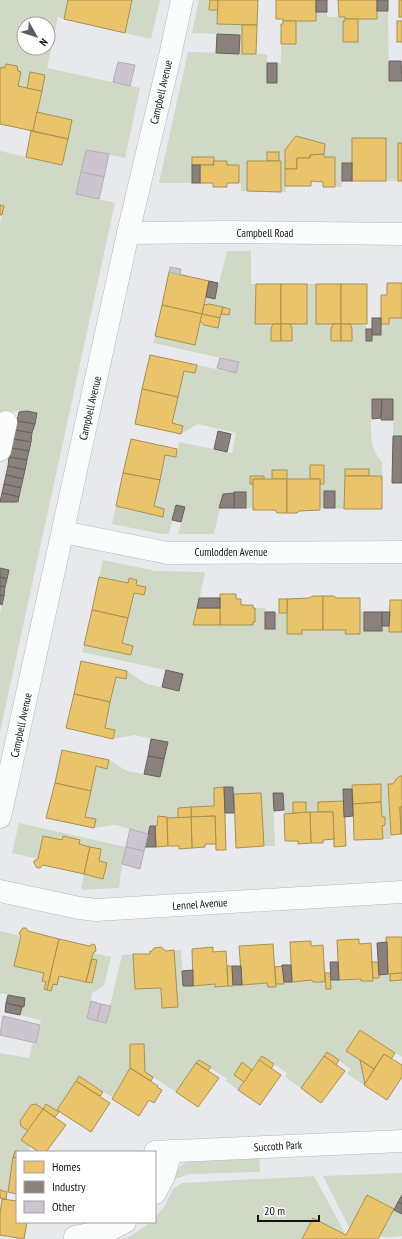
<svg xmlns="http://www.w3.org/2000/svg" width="402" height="1239" viewBox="0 0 402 1239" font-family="'PT Sans Narrow',sans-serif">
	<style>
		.green { fill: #d0d9c6; fill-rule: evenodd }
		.homes { fill: #e9c46a; stroke: #a88f50 }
		.industry { fill: #8a817c; stroke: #66605c }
		.building { fill: #ccc5cf; stroke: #afafb1 }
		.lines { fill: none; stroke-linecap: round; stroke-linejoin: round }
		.minor-casing { stroke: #b4b6b8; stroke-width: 23 }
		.minor { stroke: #fbfcfc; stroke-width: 22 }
		.labels { text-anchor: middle; stroke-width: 4; stroke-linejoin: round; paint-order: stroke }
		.street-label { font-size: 11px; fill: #111213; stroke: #fff }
	</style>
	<rect width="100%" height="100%" fill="#e7e9ec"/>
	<g class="green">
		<path d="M0,0H68L64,19L58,17L47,68L140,88L125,158L86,150L76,194L115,203L0,732V613L9,570L0,568V502H19L35,424L27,411L0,412V223L4,206L0,205V151L62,165L72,120L37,112L45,75L30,72L27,88L18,86L21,72L18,71L17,66L7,64L4,68L1,67L0,71ZM24,24H48V48H24Z"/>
		<polygon points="132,0 160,0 151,39 125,33"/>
		<polygon points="199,0 210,0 210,10 218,10 217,24 242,25 242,54 267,54 267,83 277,82 277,63 281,63 281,44 296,44 296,21 316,21 316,12 327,12 327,17 345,17 345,21 343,22 343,42 358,42 358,19 377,19 377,11 388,11 389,81 402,81 402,42 402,143 398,143 398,181 386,181 386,138 352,138 352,163 342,163 342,187 335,187 335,157 324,157 325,144 296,136 285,150 286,192 281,192 281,161 279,161 278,152 267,152 267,161 247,161 247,191 241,191 241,183 239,183 239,165 227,165 227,161 213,161 192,157 192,183 159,183 188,52 239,53 239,35 192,33"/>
		<path d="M227,251H251V284H256L255,324H273L271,328V341H291L292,328L290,324H307V284H316V324H333L331,341H352V329L350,324L366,325V341H372V335H381V324H389V318H402V436H393V399H372C372,420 366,446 382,462V476H369L368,469H345L344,509L335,508V491H325L324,508H320V484L310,465V479H287L272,470V479H264L263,476H250V484H253V508H246V492H234V493L223,494L214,534H178L185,508L176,506L169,534H162L112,524L116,506L163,517L164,509L154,506L165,455L176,457L179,442L232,453L236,433L198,424L181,434L183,426L172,423L184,371L195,373L197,365L236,373L239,362L153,343L155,336L195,345L200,321L204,325L218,328L221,314L229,315L230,308L209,304L204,305L206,297L215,298Z"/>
		<polygon points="103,560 155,571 205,572 194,625 252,625 253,622 255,621 255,608 265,608 265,629 275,613 287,613 287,634 301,634 302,630 346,630 346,634 360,634 360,612 364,612 364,631 382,631 382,626 389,626 390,632 402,632 402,776 397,778 393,784 388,784 391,839 383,839 382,826 385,825 385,818 382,817 381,784 352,785 352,789 343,789 344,801 318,802 318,812 306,813 305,802 293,802 293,813 284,814 283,793 273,793 275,846 264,846 261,793 234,794 233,787 214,788 214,806 178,808 178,818 167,818 158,816 157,821 157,826 150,826 148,834 115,825 94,828 96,819 85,817 96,766 107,768 109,760 127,771 160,777 168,743 135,735 113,739 115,730 105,728 116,677 126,679 127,671 147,684 179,691 183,674 82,652 84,645 131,655 132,646 122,643 134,593 144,595 146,587 136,585 137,580 129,578 128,583 99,577"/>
		<polygon points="19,823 126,847 122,864 119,888 81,890 84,874 103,879 99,861 101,849 79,844 80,840 63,836 62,840 43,836 38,859 12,853"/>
		<polygon points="0,931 21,936 15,966 44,973 42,981 46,982 44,989 51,990 53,984 59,976 92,983 97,960 92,959 93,953 111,957 104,986 92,993 87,1018 106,1023 122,955 133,954 135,989 161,988 162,1008 178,1006 174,950 181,950 183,986 215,984 216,987 267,983 268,987 275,987 276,984 283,984 284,982 312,980 313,982 325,982 326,989 331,989 331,980 361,979 361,981 373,981 373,978 379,977 379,975 390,974 390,981 402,980 402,1057 360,1030 346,1051 360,1060 365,1084 364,1085 347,1074 351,1069 327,1052 301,1088 285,1077 287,1073 262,1056 252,1070 242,1063 234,1075 244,1082 238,1090 226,1081 227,1079 199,1060 176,1092 145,1072 144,1044 130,1044 130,1068 112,1097 79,1076 57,1111 46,1104 43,1109 36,1104 31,1105 20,1121 21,1126 28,1131 21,1140 30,1146 29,1152 15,1151 8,1192 0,1190 0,1053 29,1058 32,1044 36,1043 41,1020 20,1015 25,998 0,993"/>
		<path d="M259,1155L260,1172L190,1174L175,1179L169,1184C173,1174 178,1168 187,1161Z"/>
		<path d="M402,1173V1195L394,1210L402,1214V1236C380,1239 370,1236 350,1229L323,1176Z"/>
		<path d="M314,1176L346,1235L302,1239H124C134,1236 148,1222 155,1222V1217L164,1207L173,1189L182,1183Z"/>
	</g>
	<g class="homes">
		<polygon points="68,0 132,0 125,33 64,19"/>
		<polygon points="210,0 218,0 218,10 209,10"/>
		<polygon points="218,0 258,0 257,25 217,24"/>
		<polygon points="276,0 316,0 316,21 283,21 283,19 276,19"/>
		<polygon points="338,0 377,0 377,19 345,19 345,17 339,17"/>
		<rect x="399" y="0" width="3" height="17"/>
		<polygon points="345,19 358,19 358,42 343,42 343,21 345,21"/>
		<polygon points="283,21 296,21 296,44 281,44 281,24 283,24"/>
		<rect x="397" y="21" width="5" height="21"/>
		<polygon points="242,25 257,25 256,54 242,54"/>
		<polygon points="6,64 17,66 18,71 21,72 18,86 42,91 33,131 0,124 0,71 1,67 4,68"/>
		<polygon points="30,72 45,75 42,91 27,88"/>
		<polygon points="37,112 72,120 68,139 33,131"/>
		<polygon points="31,131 68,139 62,165 26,157"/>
		<polygon points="296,136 325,144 324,154 310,155 310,158 297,158 297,169 285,169 285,150"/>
		<rect x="352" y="138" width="34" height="43"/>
		<rect x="398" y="143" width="4" height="38"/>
		<rect x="267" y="152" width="12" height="9"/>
		<polygon points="324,154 324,157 335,157 335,187 323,187 323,182 311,181 311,186 285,186 285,169 297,169 297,158 310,158 310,155"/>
		<rect x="192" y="157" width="22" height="8"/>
		<polygon points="213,161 227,161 227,165 239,165 239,183 227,183 227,187 213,187 213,183 200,183 200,165 214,165"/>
		<polygon points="247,161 281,161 281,192 247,191"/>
		<polygon points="0,205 4,206 2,215 0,215"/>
		<polygon points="169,272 209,281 202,314 162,305"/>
		<polygon points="387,283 402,283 402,318 389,318 389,324 381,324 381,295 387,295"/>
		<polygon points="256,284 281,284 281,324 255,324"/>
		<rect x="281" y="284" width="26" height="40"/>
		<rect x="316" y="284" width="25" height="40"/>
		<rect x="341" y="284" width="26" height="40"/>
		<polygon points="209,304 223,307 220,318 202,314 204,305"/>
		<polygon points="162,305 202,314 195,345 155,336"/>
		<polygon points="223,307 230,309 229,315 221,314"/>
		<polygon points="202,314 220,318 218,328 204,325 200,321"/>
		<polygon points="273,324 281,324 281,341 271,341 271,328"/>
		<polygon points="281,324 290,324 292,328 292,341 281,341"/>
		<polygon points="333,324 341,324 341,341 331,341 331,329"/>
		<polygon points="341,324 350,324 352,329 352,341 341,341"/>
		<polygon points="150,355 197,365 195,373 184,371 178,397 142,389"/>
		<polygon points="142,389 178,397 172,423 183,426 181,434 135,424"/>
		<polygon points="131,439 177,449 176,457 165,455 160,480 123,473"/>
		<polygon points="310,465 324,465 324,484 320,484 320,479 310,479"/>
		<rect x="345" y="469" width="24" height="7"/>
		<rect x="272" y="470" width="15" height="9"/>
		<polygon points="123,473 160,480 154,506 164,509 163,517 116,506"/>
		<polygon points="250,476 264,476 264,479 253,479 253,484 250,484"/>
		<polygon points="345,476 382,476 382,509 344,509"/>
		<polygon points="253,479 287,479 287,513 277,513 275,510 253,510"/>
		<polygon points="287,479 320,479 320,510 299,511 297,513 287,513"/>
		<polygon points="99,577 128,583 129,578 137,580 136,585 146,587 144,595 134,593 128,618 92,610"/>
		<polygon points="220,594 236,594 236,599 241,599 241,605 253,605 253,608 255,608 255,622 253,622 253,625 220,625"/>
		<polygon points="313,596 323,596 323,630 302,630 302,634 287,634 287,599 309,598"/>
		<polygon points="323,596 333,596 337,598 360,598 360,634 345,634 346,630 323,630"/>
		<rect x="279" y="599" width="8" height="14"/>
		<polygon points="390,600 402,600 402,632 389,632"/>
		<polygon points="197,608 220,608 220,625 193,625"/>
		<polygon points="92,610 128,618 122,643 133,646 131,655 84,645"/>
		<polygon points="81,661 127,671 126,679 116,677 110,702 74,694"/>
		<polygon points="74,694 110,702 105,728 115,730 113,739 66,728"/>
		<polygon points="62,750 109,760 107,769 96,766 91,791 55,783"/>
		<polygon points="400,776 402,776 402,807 400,807 401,834 391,835 388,784 393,784 397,778"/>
		<polygon points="55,783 91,791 85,817 96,819 94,828 46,818"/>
		<polygon points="381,784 381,802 353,804 352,785"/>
		<polygon points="224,787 226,850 216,850 215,816 191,817 191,807 214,806 214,788"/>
		<polygon points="261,793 264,846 236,848 234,794"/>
		<polygon points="344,801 346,846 334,847 333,812 318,812 318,802"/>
		<rect x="293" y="802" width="13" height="11"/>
		<polygon points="381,802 382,817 385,817 385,825 382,826 383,839 354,840 353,804"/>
		<polygon points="191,807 191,817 178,818 178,808"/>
		<polygon points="400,807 402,807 402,834 401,834"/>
		<polygon points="310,812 333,812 334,839 323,840 323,843 311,843"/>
		<polygon points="310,812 311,843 298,844 298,841 285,841 284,814"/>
		<polygon points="158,816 167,817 168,846 156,847 155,826 157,826"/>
		<polygon points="215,816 216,844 205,844 205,847 192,848 191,817"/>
		<polygon points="191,817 192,848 179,849 179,846 168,846 167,818"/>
		<polygon points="43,836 62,840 63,836 80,840 79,844 90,847 84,874 43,865 40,868 37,868 34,863 34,861 38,859"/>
		<polygon points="90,847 101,849 99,861 107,863 103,879 84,874"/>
		<polygon points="23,928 26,928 28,931 59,939 47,990 44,989 46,982 42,981 44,973 14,966 21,936 19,933"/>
		<polygon points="386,937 402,937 402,973 388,974"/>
		<polygon points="59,939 89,946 93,944 95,945 96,951 93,953 86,982 59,976 57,985 53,984 51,991 47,990"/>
		<polygon points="359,939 359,944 371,943 373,981 361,981 361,979 339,980 337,940"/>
		<polygon points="311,941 311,946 323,945 325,982 313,982 312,980 292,982 290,942"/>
		<polygon points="273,944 276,987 268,987 267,983 242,985 239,946"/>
		<polygon points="161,947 166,951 174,950 178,1007 162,1008 161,988 135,989 133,954 150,954 150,951 152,951 154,948"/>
		<polygon points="213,947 213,952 226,951 228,986 215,987 215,984 193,986 192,949"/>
		<polygon points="92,959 97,960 92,983 86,982"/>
		<polygon points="372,962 378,962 379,978 373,978"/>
		<polygon points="227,966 232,966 233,986 228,986"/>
		<polygon points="283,966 284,984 276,984 275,967"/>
		<polygon points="325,973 330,973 331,989 326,989"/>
		<polygon points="402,973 402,980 390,981 390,974"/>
		<polygon points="360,1030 395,1053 391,1059 384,1054 374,1069 346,1051"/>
		<polygon points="130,1044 144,1044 145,1072 153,1077 151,1081 130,1068"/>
		<polygon points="327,1052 339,1060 336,1065 324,1056"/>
		<polygon points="384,1054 402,1065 402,1077 387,1100 364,1085"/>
		<polygon points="262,1056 274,1064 271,1069 259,1060"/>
		<polygon points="324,1056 345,1071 321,1103 301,1088"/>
		<polygon points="199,1060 211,1067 208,1071 196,1063"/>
		<polygon points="259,1060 281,1075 260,1105 238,1090"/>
		<polygon points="360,1060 374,1069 365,1084"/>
		<polygon points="242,1062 252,1070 244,1082 234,1075"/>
		<polygon points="196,1063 219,1078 198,1107 176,1092"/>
		<polygon points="130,1068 158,1086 157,1087 162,1090 154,1103 149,1100 139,1116 112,1099"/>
		<polygon points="79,1076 103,1092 100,1096 76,1081"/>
		<polygon points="76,1081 110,1103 91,1132 57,1110"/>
		<polygon points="36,1104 43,1109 28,1131 21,1126 20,1121 31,1105"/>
		<polygon points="46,1104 59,1112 55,1117 43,1109"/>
		<polygon points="43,1109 66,1125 46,1152 39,1152 21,1140"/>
		<polygon points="15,1151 24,1152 17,1152 17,1158 13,1157"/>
		<polygon points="13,1157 17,1158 17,1194 8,1192"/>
		<polygon points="0,1190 7,1192 6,1199 0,1198"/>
		<polygon points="367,1195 394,1209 378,1239 302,1239 313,1218 346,1235"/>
		<polygon points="2,1199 17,1201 17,1222 27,1222 24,1239 0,1235 0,1214"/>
	</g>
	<g class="industry">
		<rect x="316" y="0" width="11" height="12"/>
		<rect x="377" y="0" width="11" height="11"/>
		<polygon points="217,34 240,35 239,54 216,53"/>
		<polygon points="389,61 401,61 402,81 389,81"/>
		<rect x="267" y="63" width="10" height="20"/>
		<rect x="342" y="163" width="10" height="18"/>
		<rect x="192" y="165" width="8" height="18"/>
		<polygon points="209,281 218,283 215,299 206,297"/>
		<rect x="372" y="318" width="9" height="17"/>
		<rect x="366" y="329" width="6" height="12"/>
		<polygon points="372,399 382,399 381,418 372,419"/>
		<polygon points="382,399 393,399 393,420 381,420"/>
		<polygon points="27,411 37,413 35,424 17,421 19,412"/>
		<polygon points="17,421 35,424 32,433 15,430"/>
		<polygon points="15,430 32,433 31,442 13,439"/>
		<polygon points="218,431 231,434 227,452 214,449"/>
		<polygon points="393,436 402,436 402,483 392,483"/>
		<polygon points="13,439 31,442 29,451 11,448"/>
		<polygon points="11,448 29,451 27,460 9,457"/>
		<polygon points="9,457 27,460 25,470 8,466"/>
		<polygon points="8,466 25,470 23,479 6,475"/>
		<polygon points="6,475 23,479 21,488 4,484"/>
		<polygon points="4,484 21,488 19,497 2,493"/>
		<rect x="324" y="491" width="11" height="17"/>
		<rect x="234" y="492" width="12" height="16"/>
		<polygon points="2,493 19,497 18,502 0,502"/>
		<polygon points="234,493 234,508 219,508 223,494"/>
		<polygon points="176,505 185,507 181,522 172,520"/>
		<polygon points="0,568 9,570 7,579 0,577"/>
		<polygon points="0,577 7,579 5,587 0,586"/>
		<polygon points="0,586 5,587 4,596 0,595"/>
		<polygon points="0,595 4,596 2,605 0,604"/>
		<polygon points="199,598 220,598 220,608 197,608"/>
		<rect x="265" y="612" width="10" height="17"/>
		<rect x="364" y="612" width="18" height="19"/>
		<polygon points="382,612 390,612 389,626 382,626"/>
		<polygon points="166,670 183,674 179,691 162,687"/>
		<polygon points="151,739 168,742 164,759 148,756"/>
		<polygon points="148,756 164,759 160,777 144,774"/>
		<polygon points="224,787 233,787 234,813 225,813"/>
		<polygon points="343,789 352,789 353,816 344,817"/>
		<polygon points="273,793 283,793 284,810 274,811"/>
		<polygon points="150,826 155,826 156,847 145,847"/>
		<polygon points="387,942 388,974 379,975 377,943"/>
		<polygon points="330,962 338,962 339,980 331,980"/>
		<polygon points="282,965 291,965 292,982 284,982"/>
		<polygon points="232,966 241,966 242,985 233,985"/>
		<polygon points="193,970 193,986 183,986 182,971"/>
		<polygon points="8,995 25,998 24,1007 6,1003"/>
		<polygon points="6,1003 22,1007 20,1015 5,1012"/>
		<polygon points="402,1195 402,1204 398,1202"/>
		<polygon points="398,1202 402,1204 402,1214 394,1210"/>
	</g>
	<g class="building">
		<polygon points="118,62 135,65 130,86 113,82"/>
		<polygon points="86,150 109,154 104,177 81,172"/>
		<polygon points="81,172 104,177 99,199 76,194"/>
		<polygon points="170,267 181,269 180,275 169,272"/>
		<polygon points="220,358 239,362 236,373 217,368"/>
		<polygon points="130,829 148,834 144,851 126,847"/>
		<polygon points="126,847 144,851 140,869 122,864"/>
		<polygon points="91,1001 101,1004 97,1021 87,1018"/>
		<polygon points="101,1004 111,1006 106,1023 97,1021"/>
		<polygon points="3,1016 40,1025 36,1043 0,1035"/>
	</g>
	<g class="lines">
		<g class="minor-casing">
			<g id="minor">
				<polyline points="128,233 226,232 402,234"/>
				<polyline points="0,450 6,422"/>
				<polyline points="63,532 168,553 402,552"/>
				<polyline points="0,817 128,233 170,56 182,0"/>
				<polyline points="0,891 79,908 96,910 402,892"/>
				<polyline points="155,1152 402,1141"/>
				<polyline points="155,1193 164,1176 171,1151"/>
				<polyline points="75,1237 109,1230 125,1222"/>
			</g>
		</g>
		<use href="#minor" class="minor"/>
	</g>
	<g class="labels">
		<g class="street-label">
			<text transform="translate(161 92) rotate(-77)" y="4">Campbell Avenue</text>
			<text x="265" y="237">Campbell Road</text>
			<text transform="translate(90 408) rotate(-77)" y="4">Campbell Avenue</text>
			<text x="231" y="556">Cumlodden Avenue</text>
			<text transform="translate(21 725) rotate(-78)" y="4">Campbell Avenue</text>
			<text transform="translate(200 904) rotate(-4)" y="4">Lennel Avenue</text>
			<text transform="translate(278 1146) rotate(-3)" y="4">Succoth Park</text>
		</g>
	</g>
	<rect x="16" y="1151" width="140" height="72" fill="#ffffff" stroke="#a0a0a1"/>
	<rect x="24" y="1161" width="20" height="12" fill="#e9c46a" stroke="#a0a0a1"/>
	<text x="52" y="1171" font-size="12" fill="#111213">Homes</text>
	<rect x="24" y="1181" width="20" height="12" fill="#8a817c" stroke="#a0a0a1"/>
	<text x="52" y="1191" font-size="12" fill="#111213">Industry</text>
	<rect x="24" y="1201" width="20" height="12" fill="#ccc5cf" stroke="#a0a0a1"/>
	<text x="52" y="1211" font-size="12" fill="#111213">Other</text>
	<g transform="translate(36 36) rotate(129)"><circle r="19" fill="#ffffff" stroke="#a0a0a1"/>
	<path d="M0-3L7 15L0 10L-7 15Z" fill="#5c5d5f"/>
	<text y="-6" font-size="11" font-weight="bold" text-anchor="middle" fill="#111213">N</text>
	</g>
	<path d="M258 1215v6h61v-6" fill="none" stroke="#111213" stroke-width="2"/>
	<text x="264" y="1215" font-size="12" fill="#111213" stroke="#ffffff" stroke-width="3" paint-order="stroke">20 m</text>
</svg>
